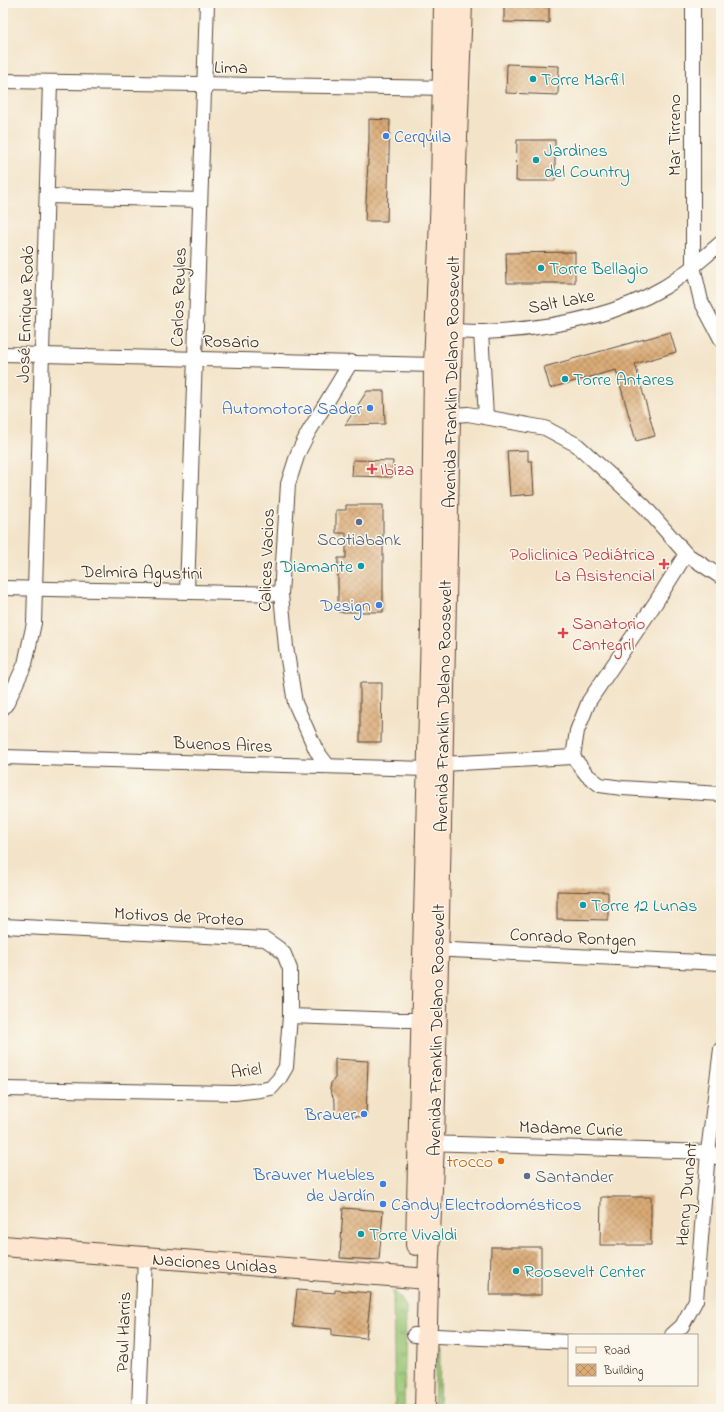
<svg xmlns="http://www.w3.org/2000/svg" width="724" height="1412" viewBox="0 0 724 1412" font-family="'Indie Flower',sans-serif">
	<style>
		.grass { fill: url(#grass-tufts); stroke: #6a7849 }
		.building { fill: url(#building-cross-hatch) }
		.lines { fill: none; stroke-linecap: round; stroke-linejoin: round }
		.street-casing { stroke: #574638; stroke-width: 16 }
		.secondary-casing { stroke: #574638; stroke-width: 22 }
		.street { stroke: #fff; stroke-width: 14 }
		.secondary { stroke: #fde5d0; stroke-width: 20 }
		.culture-dot { fill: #0f9aa8; stroke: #fbf7ec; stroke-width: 1.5 }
		.shop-dot { fill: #3f7fe0; stroke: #fbf7ec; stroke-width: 1.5 }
		.health-dot { fill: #e0444e; stroke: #fbf7ec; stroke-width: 1.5 }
		.service-dot { fill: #5c6f8a; stroke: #fbf7ec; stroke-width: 1.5 }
		.food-dot { fill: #e8710a; stroke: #fbf7ec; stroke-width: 1.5 }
		.labels { text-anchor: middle; stroke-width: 3; stroke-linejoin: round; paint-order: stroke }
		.street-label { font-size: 18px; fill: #3b2a1e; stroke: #fbf7ec }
		.culture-label { font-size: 18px; fill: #0d838f; stroke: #fbf7ec; text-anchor: start }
		.shop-label { font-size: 18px; fill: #366cbe; stroke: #fbf7ec; text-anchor: end }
		.health-label { font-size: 18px; fill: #be3a42; stroke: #fbf7ec; text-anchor: start }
		.service-label { font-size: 18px; fill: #4e5e75; stroke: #fbf7ec }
		.food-label { font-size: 18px; fill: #c56008; stroke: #fbf7ec; text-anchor: end }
	</style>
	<defs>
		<pattern id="grass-tufts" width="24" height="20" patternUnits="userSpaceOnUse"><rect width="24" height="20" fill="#98c674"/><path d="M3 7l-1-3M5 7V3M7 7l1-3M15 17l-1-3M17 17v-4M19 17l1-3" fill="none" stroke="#7da15f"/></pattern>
		<pattern id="building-cross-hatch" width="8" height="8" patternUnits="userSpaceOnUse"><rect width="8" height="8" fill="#daab77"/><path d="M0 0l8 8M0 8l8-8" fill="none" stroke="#b28b61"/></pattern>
	</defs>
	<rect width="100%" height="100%" fill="#fbf7ec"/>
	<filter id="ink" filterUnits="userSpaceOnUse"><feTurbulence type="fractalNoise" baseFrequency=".025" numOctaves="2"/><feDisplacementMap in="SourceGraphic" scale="8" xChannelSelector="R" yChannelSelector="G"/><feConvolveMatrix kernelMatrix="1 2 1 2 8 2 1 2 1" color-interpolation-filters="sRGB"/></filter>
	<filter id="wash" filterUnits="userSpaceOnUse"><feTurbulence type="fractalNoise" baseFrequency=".012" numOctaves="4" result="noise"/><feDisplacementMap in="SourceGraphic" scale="16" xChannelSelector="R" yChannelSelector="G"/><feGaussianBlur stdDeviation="0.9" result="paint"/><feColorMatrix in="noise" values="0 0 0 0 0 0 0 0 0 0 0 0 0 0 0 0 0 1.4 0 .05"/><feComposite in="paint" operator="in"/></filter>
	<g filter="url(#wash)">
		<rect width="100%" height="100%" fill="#f3e4c9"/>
		<g class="grass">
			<polygon points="393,1291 399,1296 406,1307 404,1409 395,1409"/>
			<polygon points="437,1345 440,1345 439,1409 434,1409 436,1347"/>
		</g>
		<g id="blocks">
			<g class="building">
				<polygon points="504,3 549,3 549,23 504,22"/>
				<polygon points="507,64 559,66 558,95 506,93"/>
				<polygon points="369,119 390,120 387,221 365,221 369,141"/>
				<polygon points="517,140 555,140 555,181 516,181"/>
				<polygon points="575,252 575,283 507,283 506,253"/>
				<polygon points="670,332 676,352 635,364 655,436 636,441 616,370 550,388 544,367"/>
				<polygon points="367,391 384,391 385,424 345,425"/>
				<polygon points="528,450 528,461 532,461 534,494 510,496 507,451"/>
				<polygon points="353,460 393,461 392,477 352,476"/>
				<polygon points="346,505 383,505 383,612 338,612 338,558 346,558 346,533 336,533 336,510 346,510"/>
				<polygon points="360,683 382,683 381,742 360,742"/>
				<polygon points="557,891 608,892 608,920 557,919"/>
				<polygon points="335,1059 368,1061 366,1117 335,1116 335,1102 330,1089 331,1083 335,1078"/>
				<polygon points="601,1197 651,1197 651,1245 600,1245"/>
				<polygon points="343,1208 383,1211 379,1260 340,1258"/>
				<polygon points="491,1247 541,1247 541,1295 490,1295"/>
				<polygon points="297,1290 335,1293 335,1290 371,1293 366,1338 332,1335 332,1329 293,1326"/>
			</g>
		</g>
	</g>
	<g filter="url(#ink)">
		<use href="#blocks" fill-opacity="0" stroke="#574638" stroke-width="1"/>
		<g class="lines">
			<g class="street-casing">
				<g id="street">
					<polyline points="693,3 693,266 701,301 721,339"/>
					<polyline points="3,81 451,88"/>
					<polyline points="47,196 200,200"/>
					<path d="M444,331C457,331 471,332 484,332C545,329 610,319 663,288C684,276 703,258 721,243"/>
					<polyline points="481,332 486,417"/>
					<polyline points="3,354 434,365"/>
					<polyline points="441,416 468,414 545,428 577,445 645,507 686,554 721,577"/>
					<polyline points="3,588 281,594"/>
					<polyline points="187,591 207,3"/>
					<polyline points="3,708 7,703 25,664 34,623 50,82"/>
					<polyline points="3,757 427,769 442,764 573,757"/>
					<polyline points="573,757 577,731 589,701 656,602 686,554"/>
					<polyline points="573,757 587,775 600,785 622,788 721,794"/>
					<polyline points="328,766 316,750 295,703 286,647 281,594 288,484 298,453 308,433 351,362"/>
					<polyline points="3,926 265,939 278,948 284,954 290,969 290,1016 286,1067 279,1079 271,1088 261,1090 235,1093 3,1089"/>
					<polyline points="430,949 721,963"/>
					<polyline points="290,1016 400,1020 430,1020"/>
					<polyline points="426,1143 708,1152 721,1159"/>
					<polyline points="414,1335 569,1342"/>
					<polyline points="672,1335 682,1326 696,1300 708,1152 721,1049"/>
					<polyline points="139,1409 145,1257"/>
				</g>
			</g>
			<g class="secondary-casing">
				<g id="secondary">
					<polyline points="416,1245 431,628 434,365 441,194 444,3"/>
					<polyline points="3,1246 428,1279"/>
					<polyline points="425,1409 428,1279 434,1143 455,192 462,3"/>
				</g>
			</g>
			<use href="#street" class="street"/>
			<use href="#secondary" class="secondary"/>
		</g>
	</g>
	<g class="culture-dot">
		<circle cx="533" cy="79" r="4"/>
		<circle cx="536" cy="160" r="4"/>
		<circle cx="541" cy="268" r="4"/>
		<circle cx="565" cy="379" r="4"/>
		<circle cx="361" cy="566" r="4"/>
		<circle cx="583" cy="905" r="4"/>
		<circle cx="361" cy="1234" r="4"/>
		<circle cx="516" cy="1271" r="4"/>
	</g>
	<g class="shop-dot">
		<circle cx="386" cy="136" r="4"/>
		<circle cx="370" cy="408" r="4"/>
		<circle cx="379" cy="605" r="4"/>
		<circle cx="364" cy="1114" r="4"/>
		<circle cx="383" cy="1184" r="4"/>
		<circle cx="383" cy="1204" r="4"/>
	</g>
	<g class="health-dot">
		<path d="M370 463h4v4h4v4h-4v4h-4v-4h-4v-4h4z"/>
		<path d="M662 558h4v4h4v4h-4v4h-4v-4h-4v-4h4z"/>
		<path d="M561 627h4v4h4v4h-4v4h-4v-4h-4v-4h4z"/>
	</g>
	<g class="service-dot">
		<circle cx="359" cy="522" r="4"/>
		<circle cx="527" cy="1176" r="4"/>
	</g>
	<circle class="food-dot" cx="501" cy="1161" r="4"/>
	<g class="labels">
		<g class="street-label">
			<text transform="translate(231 67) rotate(1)" y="6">Lima</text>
			<text transform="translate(674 135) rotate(-90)" y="6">Mar Tirreno</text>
			<text transform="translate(178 297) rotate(-88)" y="6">Carlos Reyles</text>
			<text transform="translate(561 301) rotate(-11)" y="6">Salt Lake</text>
			<text transform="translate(25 314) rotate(-88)" y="6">José Enrique Rodó</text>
			<text transform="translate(231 341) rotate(1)" y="6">Rosario</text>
			<text transform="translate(451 382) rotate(-89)" y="6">Avenida Franklin Delano Roosevelt</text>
			<text transform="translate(266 560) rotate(-88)" y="6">Calices Vacios</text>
			<text transform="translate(142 572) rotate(1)" y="6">Delmira Agustini</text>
			<text transform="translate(443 706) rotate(-89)" y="6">Avenida Franklin Delano Roosevelt</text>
			<text transform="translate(223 744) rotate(2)" y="6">Buenos Aires</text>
			<text transform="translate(179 916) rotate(3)" y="6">Motivos de Proteo</text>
			<text transform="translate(573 937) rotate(3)" y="6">Conrado Rontgen</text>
			<text transform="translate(436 1030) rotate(-89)" y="6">Avenida Franklin Delano Roosevelt</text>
			<text transform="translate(246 1070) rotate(-8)" y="6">Ariel</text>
			<text transform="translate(571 1128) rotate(2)" y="6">Madame Curie</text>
			<text transform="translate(686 1194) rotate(-85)" y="6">Henry Dunant</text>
			<text transform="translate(215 1263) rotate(4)" y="6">Naciones Unidas</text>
			<text transform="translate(123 1332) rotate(-88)" y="6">Paul Harris</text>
		</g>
		<g class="culture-label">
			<text x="541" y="85">Torre Marfil</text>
			<text x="544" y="156">Jardines<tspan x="544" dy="21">del Country</tspan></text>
			<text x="549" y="274">Torre Bellagio</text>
			<text x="573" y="385">Torre Antares</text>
			<text x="353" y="572" text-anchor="end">Diamante</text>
			<text x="591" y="911">Torre 12 Lunas</text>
			<text x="369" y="1240">Torre Vivaldi</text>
			<text x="524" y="1277">Roosevelt Center</text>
		</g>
		<g class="shop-label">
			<text x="394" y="142" text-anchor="start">Cerquila</text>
			<text x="362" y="414">Automotora Sader</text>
			<text x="371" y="611">Design</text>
			<text x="356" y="1120">Brauer</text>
			<text x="375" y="1180">Brauver Muebles<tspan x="375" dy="21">de Jardín</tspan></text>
			<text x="391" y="1210" text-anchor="start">Candy Electrodomésticos</text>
		</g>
		<g class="health-label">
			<text x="380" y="475">Ibiza</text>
			<text x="655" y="560" text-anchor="end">Policlinica Pediátrica<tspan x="655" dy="21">La Asistencial</tspan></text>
			<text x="572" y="629">Sanatorio<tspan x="572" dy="21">Cantegril</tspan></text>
		</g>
		<g class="service-label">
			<text x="359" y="545">Scotiabank</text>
			<text x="535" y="1182" text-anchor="start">Santander</text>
		</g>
		<g class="food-label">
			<text x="493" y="1167">trocco</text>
		</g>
	</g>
	<rect width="724" height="1412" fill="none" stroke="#fbf7ec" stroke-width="16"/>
	<rect x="568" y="1334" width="130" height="52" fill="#fbf7ec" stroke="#aea59a"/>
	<rect x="576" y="1347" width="20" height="6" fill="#fde5d0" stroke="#aea59a"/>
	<text x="604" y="1354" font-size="12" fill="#3b2a1e">Road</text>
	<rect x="576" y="1364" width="20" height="12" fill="url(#building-cross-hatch)" stroke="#aea59a"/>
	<text x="604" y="1374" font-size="12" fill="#3b2a1e">Building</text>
</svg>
